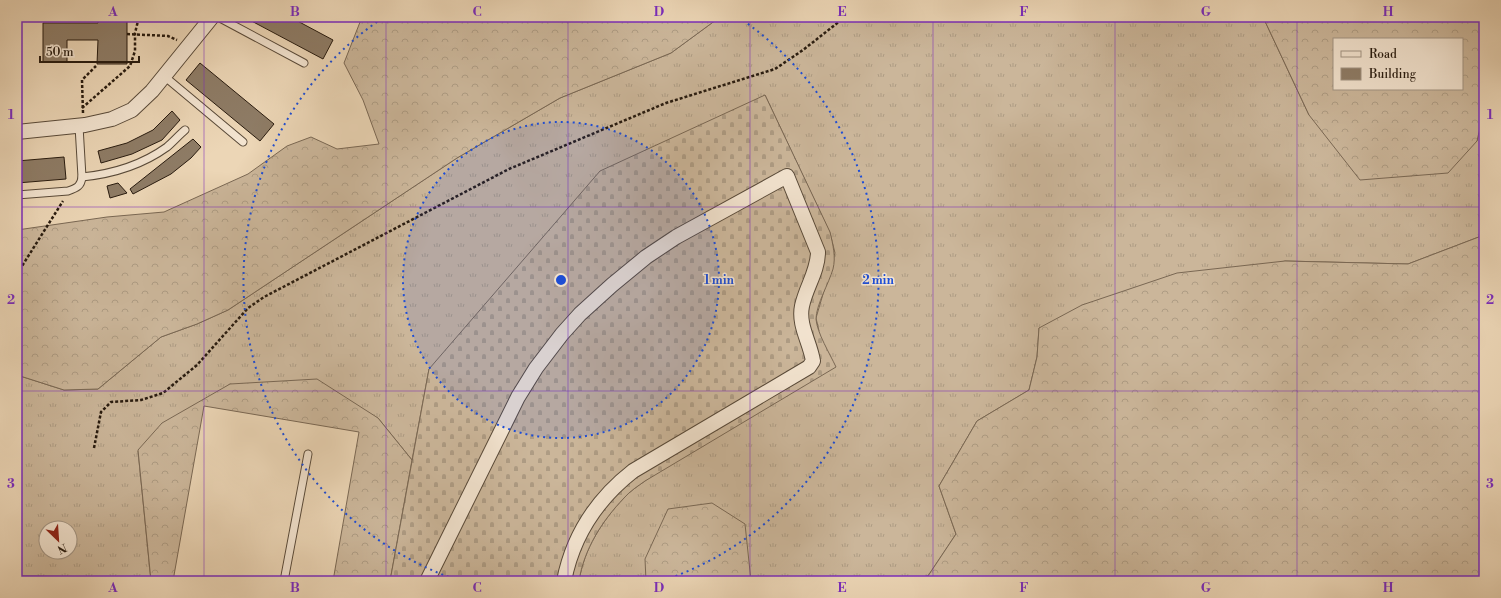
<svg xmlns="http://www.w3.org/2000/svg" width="1501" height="598" viewBox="0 0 1501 598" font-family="'Libre Bodoni',serif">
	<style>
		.grass { fill: url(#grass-tufts); stroke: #7a6854; fill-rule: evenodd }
		.forest { fill: url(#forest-crowns); stroke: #7a6854; fill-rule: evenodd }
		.cemetery { fill: url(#cemetery-stones); stroke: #7a6854 }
		.building { fill: #8e7c66; stroke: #281b0f }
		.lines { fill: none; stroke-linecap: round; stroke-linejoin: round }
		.lane-casing { stroke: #594a39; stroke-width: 9 }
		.street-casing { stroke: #594a39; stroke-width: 16 }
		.path { stroke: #281b0f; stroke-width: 2.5; stroke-dasharray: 3 2; stroke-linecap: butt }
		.lane { stroke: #f3e4d0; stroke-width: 7 }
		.street { stroke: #f3e4d0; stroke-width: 14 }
		.grid { fill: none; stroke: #7b2cbf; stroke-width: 1; stroke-opacity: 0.55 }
		.ring { fill: none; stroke: #1d4ed8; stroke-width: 2; stroke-dasharray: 2 4 }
		.centre { fill: #1d4ed8; stroke: #f3e4d0; stroke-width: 2 }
		.ring-label { font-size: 12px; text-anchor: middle; font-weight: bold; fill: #1d4ed8; stroke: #f3e4d0; stroke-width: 3; stroke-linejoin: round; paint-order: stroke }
		.neatline { fill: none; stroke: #7b2cbf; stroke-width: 1.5 }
		.grid-label { font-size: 13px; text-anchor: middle; font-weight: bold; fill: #7b2cbf }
	</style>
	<defs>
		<pattern id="grass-tufts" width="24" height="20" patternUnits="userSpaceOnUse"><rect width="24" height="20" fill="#cbb69a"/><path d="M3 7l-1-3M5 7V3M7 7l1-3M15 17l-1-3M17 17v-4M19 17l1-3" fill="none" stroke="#ae9c84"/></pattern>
		<pattern id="forest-crowns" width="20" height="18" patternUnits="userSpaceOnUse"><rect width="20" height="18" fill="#cbb69a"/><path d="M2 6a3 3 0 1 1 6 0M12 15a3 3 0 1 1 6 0" fill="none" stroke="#ae9c84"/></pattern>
		<pattern id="cemetery-stones" width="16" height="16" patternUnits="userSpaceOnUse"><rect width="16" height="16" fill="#cbb69a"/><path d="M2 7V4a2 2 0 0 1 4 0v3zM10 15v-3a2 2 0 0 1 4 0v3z" fill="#ae9c84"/></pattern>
	</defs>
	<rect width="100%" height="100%" fill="#ecd6b6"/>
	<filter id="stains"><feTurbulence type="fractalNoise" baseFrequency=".005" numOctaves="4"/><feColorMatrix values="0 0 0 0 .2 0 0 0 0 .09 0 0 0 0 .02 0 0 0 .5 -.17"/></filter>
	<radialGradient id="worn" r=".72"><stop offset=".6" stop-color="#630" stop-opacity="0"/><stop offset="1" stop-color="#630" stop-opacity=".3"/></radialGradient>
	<path class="grass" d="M720,17H1263L1309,115L1477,141L1484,110V235L1408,264L1285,261L1039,328L1037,357L1029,390L977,421L939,486L956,534L928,576L895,581H579C584,549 602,521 624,498C630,491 638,486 645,481L819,331L816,318L835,253L830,233L765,95L429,369L412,460L378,418L230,384L138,451L151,581H17V375L64,390L98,389L161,337L197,324L228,310L457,158L560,98L671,53ZM46,528H70V552H46Z"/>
	<g class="forest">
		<polygon points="362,17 720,17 671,53 560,98 457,158 228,310 197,324 161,337 98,389 64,390 17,375 17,230 107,217 164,212 248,174 287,146 311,137 337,149 379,144 363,100 344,63"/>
		<path d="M1263,17H1484V110L1477,141L1448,173L1360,180L1309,115ZM1334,39H1462V89H1334Z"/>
		<polygon points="1484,235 1484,581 895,581 928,576 956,534 939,486 977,421 1029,390 1037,357 1039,328 1082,305 1177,273 1285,261 1408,264"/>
		<polygon points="317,379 378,418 412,460 390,581 333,581 359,432 204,406 173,581 151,581 138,450 162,423 230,384"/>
		<polygon points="712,503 745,524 751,581 646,581 645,559 668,509"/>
	</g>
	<path class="cemetery" d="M765,95L830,232C833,245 836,257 833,269C829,283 816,305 816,319C817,333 830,354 836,367L645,481C638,486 630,491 624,498C602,521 584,549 579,581H390L429,369L600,171Z"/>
	<g class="building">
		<polygon points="98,17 127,17 127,64 97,64 98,40 67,40 67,62 43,62 43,23 98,23"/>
		<polygon points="244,17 290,17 333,40 323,59"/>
		<polygon points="200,63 274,124 260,141 186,80"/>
		<polygon points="172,111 180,120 162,140 132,154 101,163 98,151 127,143 153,130"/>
		<polygon points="193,139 201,147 191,158 171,174 133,194 130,189"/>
		<polygon points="64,157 66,179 17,183 17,161"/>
		<polygon points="118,183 127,193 110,198 107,186"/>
	</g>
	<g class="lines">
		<g class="lane-casing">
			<g id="lane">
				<polyline points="218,17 304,63"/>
				<polyline points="164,76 243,142"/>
				<path d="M82,177C112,174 142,165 167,147C173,142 179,135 185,130"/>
				<path d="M17,195L68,191C77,188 81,186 82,177L79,126"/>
				<polyline points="17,580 134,581"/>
				<polyline points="284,581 308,454"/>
			</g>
		</g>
		<g class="street-casing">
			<g id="street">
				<polyline points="17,132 85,125 112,119 132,110 152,91 212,17"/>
				<path d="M427,581L518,397L536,368L562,334L580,314L612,285L646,257L676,237L787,176L818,252C818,271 806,287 802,306C798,325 810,342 813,361L809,367L633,471C596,500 573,535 564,581"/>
			</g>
		</g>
		<g class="path">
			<polyline points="127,34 168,36 177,40"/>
			<polyline points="82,108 130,66 135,51 135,33 139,17"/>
			<polyline points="83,113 82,80 96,66"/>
			<polyline points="17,274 63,201"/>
			<polyline points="94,448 101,412 111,402 141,400 163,393 197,365 248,308 264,297 509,169 666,103 775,69 803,50 845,17"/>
		</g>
		<use href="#lane" class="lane"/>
		<use href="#street" class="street"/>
	</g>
	<path class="grid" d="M204,17V581M386,17V581M568,17V581M750,17V581M933,17V581M1115,17V581M1297,17V581M17,207H1484M17,391H1484"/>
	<circle cx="561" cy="280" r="158" fill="#1d4ed8" fill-opacity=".12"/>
	<g class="ring">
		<circle cx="561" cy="280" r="158"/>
		<path d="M460 581A317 317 0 0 1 384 17M738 17A317 317 0 0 1 662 581"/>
	</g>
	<circle cx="561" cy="280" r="6" class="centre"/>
	<g class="ring-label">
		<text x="719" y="284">1 min</text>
		<text x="878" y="284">2 min</text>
	</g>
	<rect width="1501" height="598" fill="none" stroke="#ecd6b6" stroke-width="44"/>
	<rect x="1333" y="38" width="130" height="52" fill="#f3e4d0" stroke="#a29483"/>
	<rect x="1341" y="51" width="20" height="6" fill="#f3e4d0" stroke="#a29483"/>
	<text x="1369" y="58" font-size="12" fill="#281b0f">Road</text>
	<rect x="1341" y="68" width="20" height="12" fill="#8e7c66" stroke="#a29483"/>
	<text x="1369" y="78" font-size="12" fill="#281b0f">Building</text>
	<g transform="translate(58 540) rotate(155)"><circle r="19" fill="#f3e4d0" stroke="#a29483"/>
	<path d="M0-3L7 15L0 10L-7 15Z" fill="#8f2418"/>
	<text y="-6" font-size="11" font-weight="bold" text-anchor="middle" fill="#281b0f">N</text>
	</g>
	<path d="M40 56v6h99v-6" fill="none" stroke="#281b0f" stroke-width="2"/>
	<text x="46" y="56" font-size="12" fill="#281b0f" stroke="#f3e4d0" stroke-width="3" paint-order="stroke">50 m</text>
	<rect x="22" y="22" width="1457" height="554" class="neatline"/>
	<g class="grid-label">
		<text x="113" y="16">A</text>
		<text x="295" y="16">B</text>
		<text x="477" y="16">C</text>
		<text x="659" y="16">D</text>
		<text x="842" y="16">E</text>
		<text x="1024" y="16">F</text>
		<text x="1206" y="16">G</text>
		<text x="1388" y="16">H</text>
		<text x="11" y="119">1</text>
		<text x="1490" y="119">1</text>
		<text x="11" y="304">2</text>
		<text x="1490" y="304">2</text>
		<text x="11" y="488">3</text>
		<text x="1490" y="488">3</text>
		<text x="113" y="592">A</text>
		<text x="295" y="592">B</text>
		<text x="477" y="592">C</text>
		<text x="659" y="592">D</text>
		<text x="842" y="592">E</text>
		<text x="1024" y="592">F</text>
		<text x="1206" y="592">G</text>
		<text x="1388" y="592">H</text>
	</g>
	<rect width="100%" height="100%" filter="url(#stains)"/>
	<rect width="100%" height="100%" fill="url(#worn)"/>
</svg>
